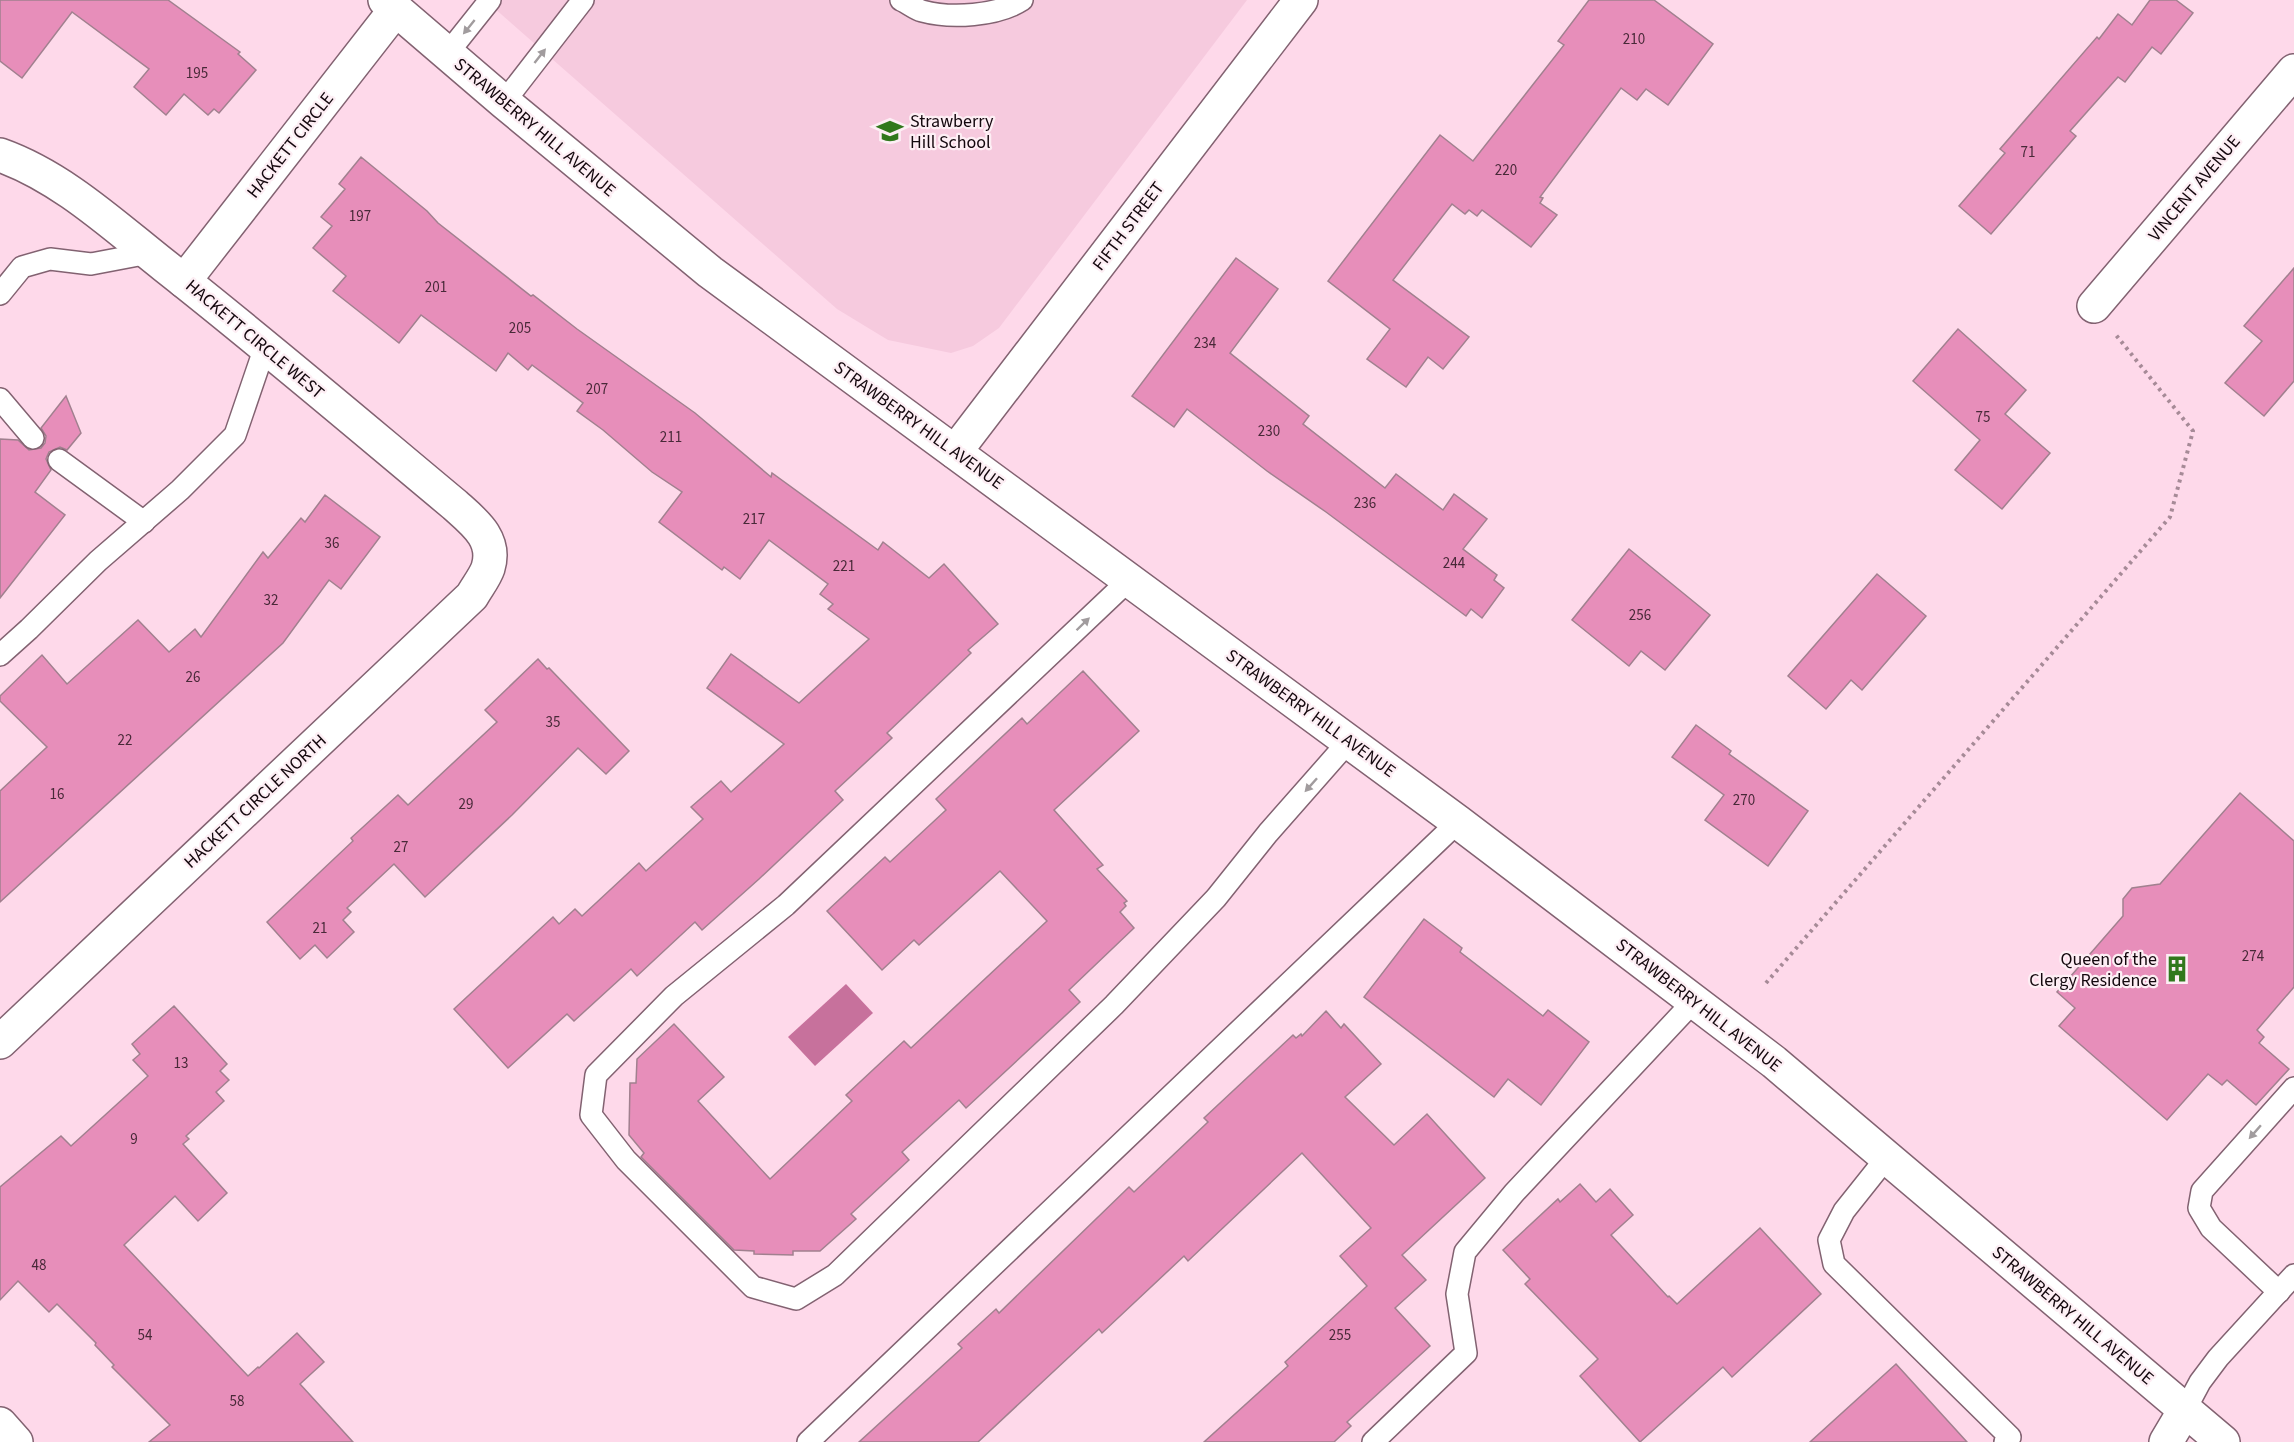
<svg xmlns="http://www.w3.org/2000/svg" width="2294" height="1442" viewBox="0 0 2294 1442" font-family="'Source Sans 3',sans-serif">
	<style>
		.built { fill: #f6cade }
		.water { fill: #c7719c }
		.building { fill: #e78eba; stroke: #a1808f; stroke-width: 1.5 }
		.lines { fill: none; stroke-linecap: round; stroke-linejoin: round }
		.service-casing { stroke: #826271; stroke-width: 24 }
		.minor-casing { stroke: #826271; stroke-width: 36 }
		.tertiary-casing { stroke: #826271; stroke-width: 36 }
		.secondary-casing { stroke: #826271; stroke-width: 36 }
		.path { stroke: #a68a97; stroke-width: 4; stroke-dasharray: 3 4.5; stroke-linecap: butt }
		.service { stroke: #fff; stroke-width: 21 }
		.minor { stroke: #fff; stroke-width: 33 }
		.tertiary { stroke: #fff; stroke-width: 33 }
		.secondary { stroke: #fff; stroke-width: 33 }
		.oneway { fill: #a19c9e }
		.labels { text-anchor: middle; stroke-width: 4.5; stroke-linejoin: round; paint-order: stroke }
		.number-label { font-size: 15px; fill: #482938 }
		.poi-label { font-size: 18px; fill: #13070d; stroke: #fdeef4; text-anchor: start }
		.street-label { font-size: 18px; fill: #13070d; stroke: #fdeef4 }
	</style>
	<rect width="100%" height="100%" fill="#fed9ea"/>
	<polygon class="built" points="485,0 1247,0 999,328 973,346 951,353 888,340 837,309"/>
	<polygon class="water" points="846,984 873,1013 815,1066 788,1037"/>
	<g class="building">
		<polygon points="0,0 168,0 240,52 238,54 256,70 219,113 214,109 208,115 184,94 166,115 134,87 149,69 72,12 22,78 0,61"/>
		<polygon points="1589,0 1654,0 1713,44 1668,105 1646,89 1637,100 1621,88 1540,197 1543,198 1540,203 1557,215 1531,247 1482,210 1477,216 1469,210 1465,214 1452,204 1393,280 1469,337 1443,369 1428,357 1406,387 1367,359 1390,329 1328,281 1440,135 1473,161 1564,45 1558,41"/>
		<polygon points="2150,0 2176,0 2193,13 2161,54 2152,47 2125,82 2118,77 2070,131 2076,136 1991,234 1959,206 2005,153 2000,149 2097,37 2099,39 2118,14 2132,25"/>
		<polygon points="361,157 427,211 438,223 531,296 533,295 577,329 695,413 771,477 772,473 878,550 883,542 929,578 944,564 998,624 968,650 971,653 887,733 892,738 835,791 843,800 759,879 702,930 695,922 637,976 631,969 574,1021 567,1014 508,1068 454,1009 553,917 559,924 575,909 582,916 639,863 646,871 703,819 691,807 721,781 731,792 784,744 707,688 731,654 799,703 869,639 828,609 833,604 820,594 828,584 769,540 740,579 724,567 722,570 659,522 682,492 652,472 603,430 577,411 583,403 532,365 528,370 508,353 496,371 421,315 399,343 333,291 346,276 313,248 332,226 321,217 345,189 339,184"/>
		<polygon points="1236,258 1278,289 1230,353 1309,416 1303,424 1385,488 1396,474 1443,510 1454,494 1487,519 1463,549 1497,575 1494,580 1504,588 1482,618 1471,609 1466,616 1326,512 1267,471 1187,409 1174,427 1132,396"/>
		<polygon points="2294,268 2294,381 2264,416 2225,383 2262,341 2244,326"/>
		<polygon points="1958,329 2026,390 2005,414 2050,453 2002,509 1955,470 1980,440 1913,381"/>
		<polygon points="66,396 81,433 67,450 60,447 49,452 46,459 51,470 35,492 65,515 0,598 0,439 18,440 29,450 41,448 45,443 46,436 41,428"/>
		<polygon points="325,495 380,537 341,589 329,580 283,643 0,902 0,791 47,747 0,701 0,696 42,655 67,684 138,620 169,652 195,629 201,637 263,552 268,558 301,518 305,522"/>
		<polygon points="1629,549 1710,615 1665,670 1641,651 1629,666 1572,620"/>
		<polygon points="1877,574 1926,616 1862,690 1851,680 1826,709 1788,676"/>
		<polygon points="538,659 547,669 549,668 629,751 606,774 578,748 512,815 425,897 394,864 347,908 351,912 343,920 354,932 327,958 315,945 300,959 267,922 353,841 351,838 398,795 408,805 497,722 485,710"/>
		<polygon points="1083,671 1139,731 1054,810 1103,865 1097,869 1127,901 1124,903 1126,906 1120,912 1134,928 1069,990 1080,1002 966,1108 959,1100 902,1152 909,1160 851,1214 856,1219 820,1251 793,1251 793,1255 754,1254 754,1251 734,1250 641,1157 644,1153 629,1135 630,1083 636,1083 637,1059 674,1024 724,1077 698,1101 770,1179 852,1101 846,1095 904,1041 911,1048 1047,921 1000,871 919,945 914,940 882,970 827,911 885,857 890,862 946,810 936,799 1022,718 1027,724"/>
		<polygon points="1696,725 1731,751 1729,754 1808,811 1768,866 1705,820 1724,795 1672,757"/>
		<polygon points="2240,793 2294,841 2294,987 2257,1030 2264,1037 2259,1043 2289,1069 2256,1105 2227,1080 2222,1085 2208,1074 2167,1120 2059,1026 2075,1008 2057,992 2123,916 2123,899 2132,888 2160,884"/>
		<polygon points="1424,919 1462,948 1460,952 1543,1016 1548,1010 1589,1042 1541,1105 1508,1079 1494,1097 1364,997"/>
		<polygon points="174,1006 227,1064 220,1071 229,1080 216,1092 224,1101 186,1136 189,1139 183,1144 227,1193 198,1221 175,1196 124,1245 248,1376 258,1367 259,1368 297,1333 324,1362 300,1384 353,1442 149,1442 170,1425 112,1367 114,1365 95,1345 96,1343 57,1304 49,1312 18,1281 0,1300 0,1187 61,1136 71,1146 148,1076 133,1060 140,1054 132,1044"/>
		<polygon points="1326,1011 1341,1028 1344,1024 1381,1064 1345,1097 1394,1145 1427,1114 1485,1178 1402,1255 1426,1280 1395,1308 1430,1346 1347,1422 1351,1426 1334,1442 1204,1442 1288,1366 1285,1362 1367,1286 1340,1256 1371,1228 1302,1153 1188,1261 1184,1256 1102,1333 1099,1329 978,1442 859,1442 962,1348 958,1344 996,1309 999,1313 1129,1187 1134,1192 1208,1122 1204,1118 1293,1035 1296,1038 1301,1034 1302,1036"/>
		<polygon points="1580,1184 1596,1202 1610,1189 1633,1215 1611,1235 1668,1297 1669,1296 1677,1304 1760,1228 1821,1294 1732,1377 1723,1367 1640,1442 1580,1376 1598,1359 1525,1284 1530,1279 1503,1250 1558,1199 1560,1202"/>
		<polygon points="1896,1364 1967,1442 1810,1442"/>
	</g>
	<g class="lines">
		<g class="service-casing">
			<g id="service">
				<path d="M901,0C908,3 915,9 922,11C951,19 997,16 1022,0"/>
				<polyline points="447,54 490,0"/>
				<polyline points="504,102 583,0"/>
				<polyline points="0,294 22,267 50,259 91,264 149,253"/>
				<polyline points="0,399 33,438"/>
				<polyline points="59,460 144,522"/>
				<polyline points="1130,579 786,905 674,996 596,1075 591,1115 626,1160 753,1287 796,1299 835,1275 1114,1005 1216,898 1268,833 1349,741"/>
				<polyline points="0,655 29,629 98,561 180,490 235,435 265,347"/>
				<polyline points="1887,1157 1844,1211 1829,1240 1834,1264 2010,1437 2005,1442"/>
				<polyline points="2279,1292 2211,1228 2199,1208 2202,1191 2294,1088"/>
				<polyline points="2185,1410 2200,1382 2218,1358 2294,1275"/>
				<polyline points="808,1442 1458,822"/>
				<polyline points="1373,1442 1466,1353 1457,1294 1465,1252 1514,1193 1694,1001"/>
			</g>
		</g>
		<g class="minor-casing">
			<g id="minor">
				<path d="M0,155C62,177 113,225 165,266C263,343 359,425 455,505C474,522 497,539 488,568C485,577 477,587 472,596L0,1042"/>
				<polyline points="184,281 396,9"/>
				<polyline points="2094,306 2294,71"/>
				<polyline points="0,1424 16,1442"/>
				<polyline points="2166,1442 2185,1410"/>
			</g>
		</g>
		<g class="tertiary-casing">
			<polyline id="tertiary" points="955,452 1301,0"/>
		</g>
		<g class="secondary-casing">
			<polyline id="secondary" points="385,0 504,102 710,272 1458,822 1774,1062 2223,1442"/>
		</g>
		<polyline class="path" points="1766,983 2170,517 2193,431 2116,335"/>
		<use href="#service" class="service"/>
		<use href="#minor" class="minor"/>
		<use href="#tertiary" class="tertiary"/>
		<use href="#secondary" class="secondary"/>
	</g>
	<defs><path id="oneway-solid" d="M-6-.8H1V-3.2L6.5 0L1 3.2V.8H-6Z" transform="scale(1.5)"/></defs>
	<g class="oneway">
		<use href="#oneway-solid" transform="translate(469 27) rotate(129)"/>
		<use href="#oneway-solid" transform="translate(540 56) rotate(-52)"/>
		<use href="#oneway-solid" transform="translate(1083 624) rotate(-44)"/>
		<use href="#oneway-solid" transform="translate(1311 785) rotate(132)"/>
		<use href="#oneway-solid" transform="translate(2255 1132) rotate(131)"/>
	</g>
	<defs>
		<g id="school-bare" transform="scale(2.07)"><path d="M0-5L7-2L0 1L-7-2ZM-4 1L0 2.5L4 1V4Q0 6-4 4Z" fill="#31781c" stroke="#fdeef4" stroke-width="2.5" paint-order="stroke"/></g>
		<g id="building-bare" transform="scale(2.07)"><path d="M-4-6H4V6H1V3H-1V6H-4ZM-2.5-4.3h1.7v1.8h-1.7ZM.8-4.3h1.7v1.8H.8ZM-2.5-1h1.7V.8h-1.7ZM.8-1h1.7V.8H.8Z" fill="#31781c" stroke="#fdeef4" stroke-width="2.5" paint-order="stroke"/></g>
	</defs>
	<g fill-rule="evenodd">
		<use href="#school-bare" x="890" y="131"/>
		<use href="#building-bare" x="2177" y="969"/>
	</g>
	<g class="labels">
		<g class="number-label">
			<text x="1634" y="44">210</text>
			<text x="197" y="78">195</text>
			<text x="2028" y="157">71</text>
			<text x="1506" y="175">220</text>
			<text x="360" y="221">197</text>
			<text x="436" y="292">201</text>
			<text x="520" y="333">205</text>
			<text x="1205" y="348">234</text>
			<text x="597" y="394">207</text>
			<text x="1983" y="422">75</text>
			<text x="1269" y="436">230</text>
			<text x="671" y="442">211</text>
			<text x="1365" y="508">236</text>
			<text x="754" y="524">217</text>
			<text x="332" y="548">36</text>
			<text x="1454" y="568">244</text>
			<text x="844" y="571">221</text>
			<text x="271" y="605">32</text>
			<text x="1640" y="620">256</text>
			<text x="193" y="682">26</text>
			<text x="553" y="727">35</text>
			<text x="125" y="745">22</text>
			<text x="57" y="799">16</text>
			<text x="1744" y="805">270</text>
			<text x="466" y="809">29</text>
			<text x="401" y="852">27</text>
			<text x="320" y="933">21</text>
			<text x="2253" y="961">274</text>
			<text x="181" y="1068">13</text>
			<text x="134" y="1144">9</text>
			<text x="39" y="1270">48</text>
			<text x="145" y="1340">54</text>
			<text x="1340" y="1340">255</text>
			<text x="237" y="1406">58</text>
		</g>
		<g class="poi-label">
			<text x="910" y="127">Strawberry<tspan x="910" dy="21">Hill School</tspan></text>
			<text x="2157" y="965" text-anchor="end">Queen of the<tspan x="2157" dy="21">Clergy Residence</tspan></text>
		</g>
		<g class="street-label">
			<text transform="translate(535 127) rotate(40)" y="6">STRAWBERRY HILL AVENUE</text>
			<text transform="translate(290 145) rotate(-52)" y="6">HACKETT CIRCLE</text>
			<text transform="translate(2194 188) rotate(-50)" y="6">VINCENT AVENUE</text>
			<text transform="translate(1128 226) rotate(-53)" y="6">FIFTH STREET</text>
			<text transform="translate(255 339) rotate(40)" y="6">HACKETT CIRCLE WEST</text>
			<text transform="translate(919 425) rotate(36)" y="6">STRAWBERRY HILL AVENUE</text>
			<text transform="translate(1311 713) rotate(36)" y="6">STRAWBERRY HILL AVENUE</text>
			<text transform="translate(255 801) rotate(-43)" y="6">HACKETT CIRCLE NORTH</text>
			<text transform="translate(1699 1005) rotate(38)" y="6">STRAWBERRY HILL AVENUE</text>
			<text transform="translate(2073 1315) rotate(40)" y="6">STRAWBERRY HILL AVENUE</text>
		</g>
	</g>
</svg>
